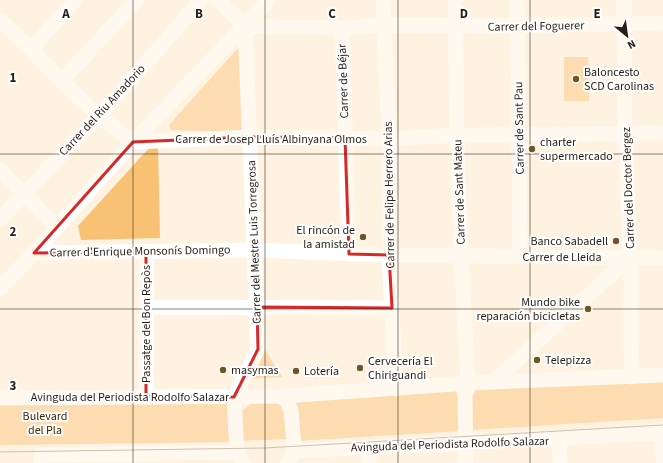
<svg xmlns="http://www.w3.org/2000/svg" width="663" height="463" viewBox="0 0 663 463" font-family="'Source Sans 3',sans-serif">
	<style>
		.grass { fill: url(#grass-tufts) }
		.green { fill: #f9c174 }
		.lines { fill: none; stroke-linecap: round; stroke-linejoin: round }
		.minor { stroke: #fff; stroke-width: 15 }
		.tram { stroke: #8e8476; stroke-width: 1 }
		.marked { fill: none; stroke: #d62828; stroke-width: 3; stroke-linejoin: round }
		.grid { fill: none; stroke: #261e14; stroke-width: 1; stroke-opacity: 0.55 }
		.poi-dot { fill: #725429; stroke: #fff; stroke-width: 1.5 }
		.labels { text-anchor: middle; stroke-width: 4; stroke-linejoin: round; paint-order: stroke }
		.street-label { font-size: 12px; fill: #261e14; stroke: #fff }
		.poi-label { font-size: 12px; fill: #261e14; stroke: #fff; text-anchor: start }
		.park-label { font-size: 12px; fill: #3f2700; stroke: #fff }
		.grid-label { font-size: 13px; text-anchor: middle; font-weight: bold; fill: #261e14; stroke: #fff; stroke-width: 4; stroke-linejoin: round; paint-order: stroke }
	</style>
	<defs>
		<pattern id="grass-tufts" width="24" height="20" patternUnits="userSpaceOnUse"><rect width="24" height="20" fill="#f9c174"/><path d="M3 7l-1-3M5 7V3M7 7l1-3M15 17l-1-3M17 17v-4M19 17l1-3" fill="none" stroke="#d5a564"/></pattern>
	</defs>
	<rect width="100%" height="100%" fill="#fff2e1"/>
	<polygon class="grass" points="264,348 282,377 248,379"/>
	<g class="green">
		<polygon points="238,48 244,50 246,128 240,132 171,130 169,125"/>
		<polygon points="564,57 588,57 589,101 564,101"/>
		<polygon points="158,145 160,238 81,240 78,226 150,147"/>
		<polygon points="663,380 663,418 472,430 470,399 476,390"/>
		<polygon points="456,391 458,398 460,431 297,441 296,399"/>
		<polygon points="229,399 233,442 0,445 0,403"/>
		<path d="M253,402C259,402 267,400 273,402C289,405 286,426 286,439L241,441L242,411Z"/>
	</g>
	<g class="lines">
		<g class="minor">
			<polyline points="218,0 245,26"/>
			<polyline points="383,0 389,139 389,255 396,389"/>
			<polyline points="455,0 457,135 461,256 468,383 465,397 466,463"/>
			<polyline points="517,0 520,256"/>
			<polyline points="624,0 625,133 630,257 631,377"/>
			<polyline points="0,20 31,49 61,81 99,116 133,142 250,137 389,139 457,135 663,133"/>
			<polyline points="245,26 342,28 384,25 517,26 663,23"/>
			<polyline points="342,28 349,254"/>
			<polyline points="31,49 75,0"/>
			<polyline points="61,81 137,0"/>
			<polyline points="0,170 57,227"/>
			<polyline points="0,219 99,116 201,0"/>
			<polyline points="146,252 146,396"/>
			<polyline points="34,253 254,250 389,255 663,258"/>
			<polyline points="0,288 34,253 133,142 269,0"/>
			<polyline points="146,307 392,308"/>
			<polyline points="493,382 630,257"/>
			<polyline points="284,396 291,410 294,447 294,451 288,463"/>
			<polyline points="0,398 284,396 468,383 663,375"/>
			<polyline points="662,433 663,463"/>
			<polyline points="559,439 560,463"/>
			<polyline points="369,447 369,463"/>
			<polyline points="294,451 663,433"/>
			<polyline points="41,463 41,455 237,452"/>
			<polyline points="243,463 237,452 234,397 258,349 245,26"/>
		</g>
		<polyline class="tram" points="0,452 265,448 663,425"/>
	</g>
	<path d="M0 0H663V463H0ZM250,137L345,138L349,254L389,255L392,308L257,307L258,349L234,397L146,396V252L34,253L133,142Z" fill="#fff2e1" fill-opacity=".55" fill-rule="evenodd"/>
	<path class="marked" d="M250,137L345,138L349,254L389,255L392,308L257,307L258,349L234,397L146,396V252L34,253L133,142Z"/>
	<path class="grid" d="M133,0V463M265,0V463M398,0V463M530,0V463M0,154H663M0,309H663"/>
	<g class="poi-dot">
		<circle cx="576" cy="79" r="4"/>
		<circle cx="532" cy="149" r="4"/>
		<circle cx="363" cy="237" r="4"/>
		<circle cx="616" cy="241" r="4"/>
		<circle cx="588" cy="309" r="4"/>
		<circle cx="537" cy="360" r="4"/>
		<circle cx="360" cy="368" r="4"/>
		<circle cx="223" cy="370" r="4"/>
		<circle cx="296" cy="371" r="4"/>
	</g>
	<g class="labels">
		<g class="street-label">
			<text transform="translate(536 26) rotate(-1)" y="4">Carrer del Foguerer</text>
			<text transform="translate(343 81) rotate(-92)" y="4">Carrer de Béjar</text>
			<text transform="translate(102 110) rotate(-47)" y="4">Carrer del Riu Amadorio</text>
			<text transform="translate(519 128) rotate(-91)" y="4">Carrer de Sant Pau</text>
			<text x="271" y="143">Carrer de Josep Lluís Albinyana Olmos</text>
			<text transform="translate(628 188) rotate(-92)" y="4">Carrer del Doctor Bergez</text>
			<text transform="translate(459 192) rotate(-92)" y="4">Carrer de Sant Mateu</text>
			<text transform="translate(389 195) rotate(-91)" y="4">Carrer de Felipe Herrero Arias</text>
			<text transform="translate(254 242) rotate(-92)" y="4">Carrer del Mestre Luis Torregrosa</text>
			<text transform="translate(140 251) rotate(-1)" y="4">Carrer d'Enrique Monsonís Domingo</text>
			<text x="562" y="261">Carrer de Lleida</text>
			<text transform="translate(146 324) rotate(-90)" y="4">Passatge del Bon Repòs</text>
			<text x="130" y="401">Avinguda del Periodista Rodolfo Salazar</text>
			<text transform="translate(450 444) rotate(-2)" y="4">Avinguda del Periodista Rodolfo Salazar</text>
		</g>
		<g class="poi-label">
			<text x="584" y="76">Baloncesto<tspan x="584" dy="14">SCD Carolinas</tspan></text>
			<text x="540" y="146">charter<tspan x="540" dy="14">supermercado</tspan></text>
			<text x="355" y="234" text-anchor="end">El rincón de<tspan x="355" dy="14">la amistad</tspan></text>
			<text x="608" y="245" text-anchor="end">Banco Sabadell</text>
			<text x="580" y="306" text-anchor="end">Mundo bike<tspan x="580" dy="14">reparación bicicletas</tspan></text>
			<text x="545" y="364">Telepizza</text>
			<text x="368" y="365">Cervecería El<tspan x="368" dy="14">Chiriguandi</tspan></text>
			<text x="231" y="374">masymas</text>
			<text x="304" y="375">Lotería</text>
		</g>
		<g class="park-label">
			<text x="45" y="420">Bulevard<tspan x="45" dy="14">del Pla</tspan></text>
		</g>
	</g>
	<g class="grid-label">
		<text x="66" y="18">A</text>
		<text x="199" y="18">B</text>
		<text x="332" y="18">C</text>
		<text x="464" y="18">D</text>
		<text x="597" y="18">E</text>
		<text x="13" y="82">1</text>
		<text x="13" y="236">2</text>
		<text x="13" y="390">3</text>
	</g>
	<g transform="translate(627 36) rotate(151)" stroke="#ffffff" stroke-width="3" paint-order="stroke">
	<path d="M0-3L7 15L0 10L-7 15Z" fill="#261e14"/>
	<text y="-6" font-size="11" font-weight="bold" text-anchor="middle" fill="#261e14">N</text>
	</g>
</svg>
